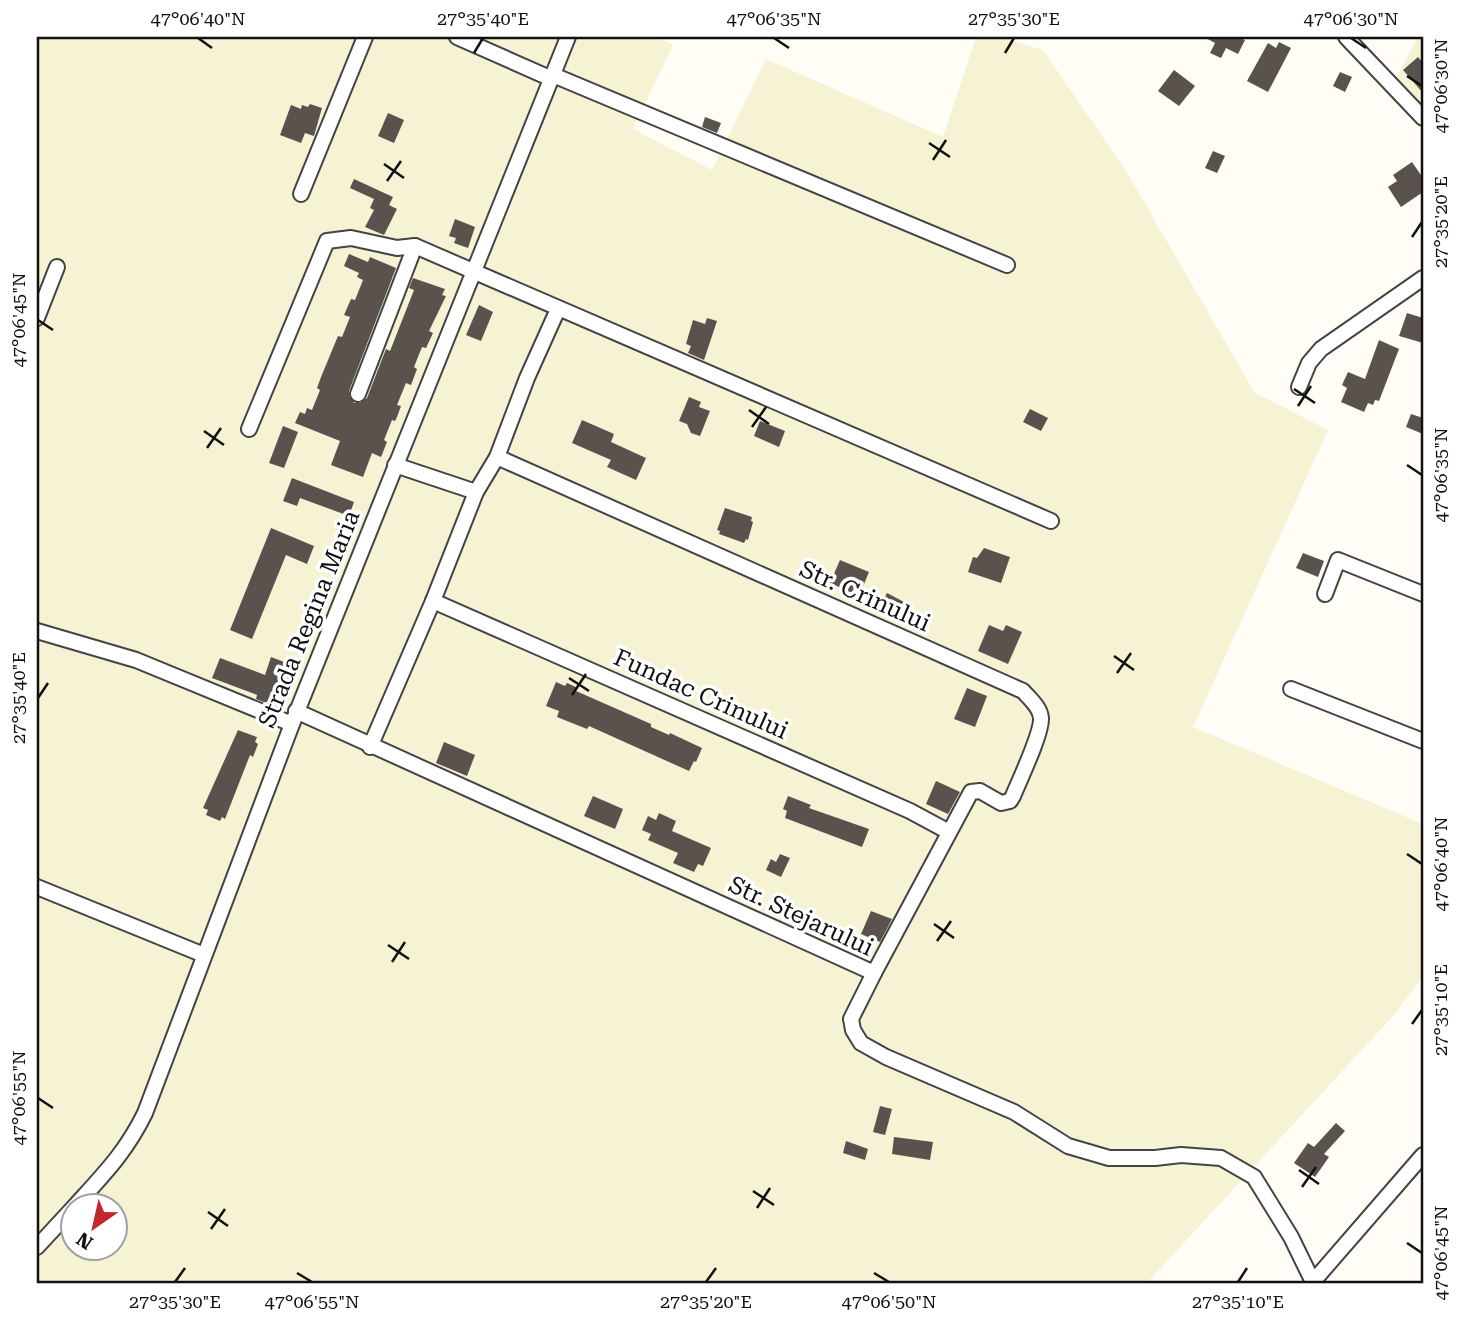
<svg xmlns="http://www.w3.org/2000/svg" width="1460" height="1321" viewBox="0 0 1460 1321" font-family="'Roboto Serif',serif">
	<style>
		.farmland { fill: #f6f3d4; fill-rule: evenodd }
		.building { fill: #5a524d }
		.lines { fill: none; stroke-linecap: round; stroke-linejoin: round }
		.minor-casing { stroke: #444; stroke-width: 18 }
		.minor { stroke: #fff; stroke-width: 14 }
		.ticks { fill: none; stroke: #111; stroke-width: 2.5 }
		.labels { text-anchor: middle; stroke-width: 7; stroke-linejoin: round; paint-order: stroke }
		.street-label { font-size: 24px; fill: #111; stroke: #fff }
		.neatline { fill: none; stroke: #111; stroke-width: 2.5 }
		.ticks-label { font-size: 18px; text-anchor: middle; fill: #111 }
	</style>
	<rect width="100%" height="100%" fill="#fffdf5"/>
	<g class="farmland">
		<path d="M37,37H656L673,45L633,129L712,170L766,59L943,137L976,37H1000L1043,50L1126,171L1255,393L1328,430L1193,727L1423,824V977L1393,1016L1146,1284H37ZM74,1206H116V1248H74Z"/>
		<polygon points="1418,37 1423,37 1423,118 1390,89"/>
	</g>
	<g class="building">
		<polygon points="1204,37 1238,37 1245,40 1238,54 1226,48 1221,58 1210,53 1215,43"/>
		<polygon points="1279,42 1291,48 1268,92 1247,81 1268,43 1276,48"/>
		<polygon points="1418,57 1423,63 1423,93 1403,70"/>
		<polygon points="1174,70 1195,86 1179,106 1158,91"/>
		<polygon points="1340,72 1352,77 1345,92 1333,86"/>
		<polygon points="310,104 322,108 314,136 305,133 301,143 280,135 291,105 301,109 302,105 308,107"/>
		<polygon points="388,113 404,120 394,143 378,136"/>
		<polygon points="705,117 721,123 717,133 702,127"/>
		<polygon points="1213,151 1225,156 1217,173 1205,168"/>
		<polygon points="1412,162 1423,178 1423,192 1401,207 1388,187 1397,181 1393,175"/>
		<polygon points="354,179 393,197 389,205 397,209 384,235 365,227 374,210 370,208 374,199 350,188"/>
		<polygon points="455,219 475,227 468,248 454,243 456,238 449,236"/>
		<polygon points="349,254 368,262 370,257 396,268 349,391 349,396 354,403 360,403 367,398 386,349 390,351 414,290 409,288 413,278 445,289 442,295 446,296 429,331 433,333 426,348 422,347 414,367 417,369 411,385 406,383 397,405 401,406 397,417 395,421 392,420 384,440 387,442 381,457 372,453 363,477 331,465 340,441 295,423 300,412 305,414 307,408 312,410 320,390 317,388 321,377 338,336 342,337 350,317 344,315 351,299 355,300 363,280 357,277 359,273 344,266"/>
		<polygon points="479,305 493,312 481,341 466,335"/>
		<polygon points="1407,313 1423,318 1423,343 1399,336"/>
		<polygon points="707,318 717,321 704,360 688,353 691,346 686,344 693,320 705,324"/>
		<polygon points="1379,340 1399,349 1379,401 1375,400 1373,405 1368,403 1364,412 1341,402 1347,388 1342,385 1348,372 1365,379"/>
		<polygon points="689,397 701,402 699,407 710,411 700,436 691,433 687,424 679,421"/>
		<polygon points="1030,409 1048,418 1041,431 1023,422"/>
		<polygon points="1411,414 1423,418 1423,434 1406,427"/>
		<polygon points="582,420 614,434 611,442 646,458 636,480 607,467 611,460 572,443"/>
		<polygon points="760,421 785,431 779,447 754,436"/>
		<polygon points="283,426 298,432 284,468 269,463"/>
		<polygon points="292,478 354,502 349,516 300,498 297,506 283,501"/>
		<polygon points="725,508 752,517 751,521 753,522 748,540 746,539 744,543 719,534 720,531 717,530"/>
		<polygon points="271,528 314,546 307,564 286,555 252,639 230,630"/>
		<polygon points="984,548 1010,557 1001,583 968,572 973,557 977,558"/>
		<polygon points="1303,553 1324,561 1318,577 1296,568"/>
		<polygon points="840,560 869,572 859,596 830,583"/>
		<polygon points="887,593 904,602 898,616 880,607"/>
		<polygon points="989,625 1003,631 1006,625 1022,632 1008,664 978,651"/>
		<polygon points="271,657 300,668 284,710 256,699 257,695 212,678 220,658 265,675"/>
		<polygon points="556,682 565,686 567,683 578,688 576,691 651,724 651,727 669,735 670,733 702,748 696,762 694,761 689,771 589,726 587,729 557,717 559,711 546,706"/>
		<polygon points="967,688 987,696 975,727 954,719"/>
		<polygon points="238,730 257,737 255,742 258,744 253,757 250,755 225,819 222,817 220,821 206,815 208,810 203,808"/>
		<polygon points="444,742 475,755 467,776 436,763"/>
		<polygon points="936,781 960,792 948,814 926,804"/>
		<polygon points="593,796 623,809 615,829 584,816"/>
		<polygon points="788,796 811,805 809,808 869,829 862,847 785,818 787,811 783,809"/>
		<polygon points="659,813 676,821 672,831 711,848 703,866 698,864 694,872 673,863 678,853 648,840 651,834 642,830 648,816 656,820"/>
		<polygon points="780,854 790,858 781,877 766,870 771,859 776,862"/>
		<polygon points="871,911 892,919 880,942 861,934"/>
		<polygon points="880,1106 892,1109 885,1135 873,1132"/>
		<polygon points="1336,1123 1345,1131 1324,1154 1329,1157 1315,1177 1294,1163 1308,1143 1314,1147"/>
		<polygon points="894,1137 933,1142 930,1160 892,1154"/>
		<polygon points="846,1141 868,1149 865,1160 843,1153"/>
	</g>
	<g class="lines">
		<g class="minor-casing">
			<g id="minor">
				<polyline points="457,37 552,79"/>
				<polyline points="1346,37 1423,118"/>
				<polyline points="553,75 1007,265"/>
				<polyline points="301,194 365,37"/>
				<polyline points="37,318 57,267"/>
				<polyline points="1299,387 1309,363 1321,349 1423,278"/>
				<polyline points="358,394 415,246 1051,521"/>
				<polyline points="249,429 327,241 351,238 397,248 415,246"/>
				<path d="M497,457L1023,691C1030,699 1040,707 1041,718C1042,733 1020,779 1013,796L1010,801L1001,803L980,791L971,792L874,973"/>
				<polyline points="395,465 476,492"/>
				<polyline points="1325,594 1338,560 1423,594"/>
				<polyline points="433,601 910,811 949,832"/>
				<polyline points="37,631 136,660 292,724"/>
				<polyline points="1291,689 1423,741"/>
				<polyline points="296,711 874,973 851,1019 853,1030 861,1043 886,1057 1014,1112 1068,1146 1109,1158 1155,1158 1181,1155 1221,1158 1254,1177 1291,1237 1313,1282"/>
				<polyline points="370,747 433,601 476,492 497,457 527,378 558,309"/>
				<polyline points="37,887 204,955"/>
				<path d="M75,1206C104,1174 126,1152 145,1113L292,724L568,37"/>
				<polyline points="37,1247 74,1207"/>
				<polyline points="1311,1284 1423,1155"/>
			</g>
		</g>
		<use href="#minor" class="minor"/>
	</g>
	<path class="ticks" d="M198,38L212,48M774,38L789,48M1351,38L1366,48M474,53L483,38M1005,53L1014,38M1407,76L1422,86M929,143L950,157M933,160L946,140M384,164L404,178M387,181L401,161M1412,237L1422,222M38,320L53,330M1294,389L1315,403M1298,406L1311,386M749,410L769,424M752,427L766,407M204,431L224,445M207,448L221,428M1407,465L1422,475M1114,656L1134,670M1117,673L1131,653M569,678L589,691M572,695L586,674M38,698L48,683M1407,854L1422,864M934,924L954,938M937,941L951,921M388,945L409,959M392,962L405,942M1412,1024L1422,1010M38,1098L53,1108M1299,1170L1319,1184M1302,1187L1316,1167M753,1191L774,1205M757,1208L770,1188M208,1212L228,1226M211,1229L225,1209M1407,1243L1422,1253M297,1273L312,1282M874,1273L889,1282M175,1282L185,1268M706,1282L716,1268M1238,1282L1247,1268"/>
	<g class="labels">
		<g class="street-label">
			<text transform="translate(865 596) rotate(24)" y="8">Str. Crinului</text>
			<text transform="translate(309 619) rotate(-68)" y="8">Strada Regina Maria</text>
			<text transform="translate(701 694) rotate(24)" y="8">Fundac Crinului</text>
			<text transform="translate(801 916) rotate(25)" y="8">Str. Stejarului</text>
		</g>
	</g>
	<rect width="1460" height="1321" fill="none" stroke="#ffffff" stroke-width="77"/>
	<g transform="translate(94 1227) rotate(214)"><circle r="33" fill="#ffffff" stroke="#a0a0a0" stroke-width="2"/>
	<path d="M0-5L12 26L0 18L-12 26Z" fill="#c4262e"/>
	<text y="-10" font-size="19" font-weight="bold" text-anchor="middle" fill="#111111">N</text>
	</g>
	<rect x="38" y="38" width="1384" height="1244" class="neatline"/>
	<g class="ticks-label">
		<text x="198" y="25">47°06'40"N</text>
		<text x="483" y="25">27°35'40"E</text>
		<text x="774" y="25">47°06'35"N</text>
		<text x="1014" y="25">27°35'30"E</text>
		<text x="1351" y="25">47°06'30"N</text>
		<text transform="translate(1441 86) rotate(-90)" y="6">47°06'30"N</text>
		<text transform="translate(1441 222) rotate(-90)" y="6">27°35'20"E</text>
		<text transform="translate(19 320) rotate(-90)" y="6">47°06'45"N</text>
		<text transform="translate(1441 475) rotate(-90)" y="6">47°06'35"N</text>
		<text transform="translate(19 698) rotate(-90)" y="6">27°35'40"E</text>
		<text transform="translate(1441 864) rotate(-90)" y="6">47°06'40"N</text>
		<text transform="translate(1441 1010) rotate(-90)" y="6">27°35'10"E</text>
		<text transform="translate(19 1098) rotate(-90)" y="6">47°06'55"N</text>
		<text transform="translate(1441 1253) rotate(-90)" y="6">47°06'45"N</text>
		<text x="175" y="1308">27°35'30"E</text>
		<text x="312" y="1308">47°06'55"N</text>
		<text x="706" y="1308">27°35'20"E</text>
		<text x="889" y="1308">47°06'50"N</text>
		<text x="1238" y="1308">27°35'10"E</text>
	</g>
</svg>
